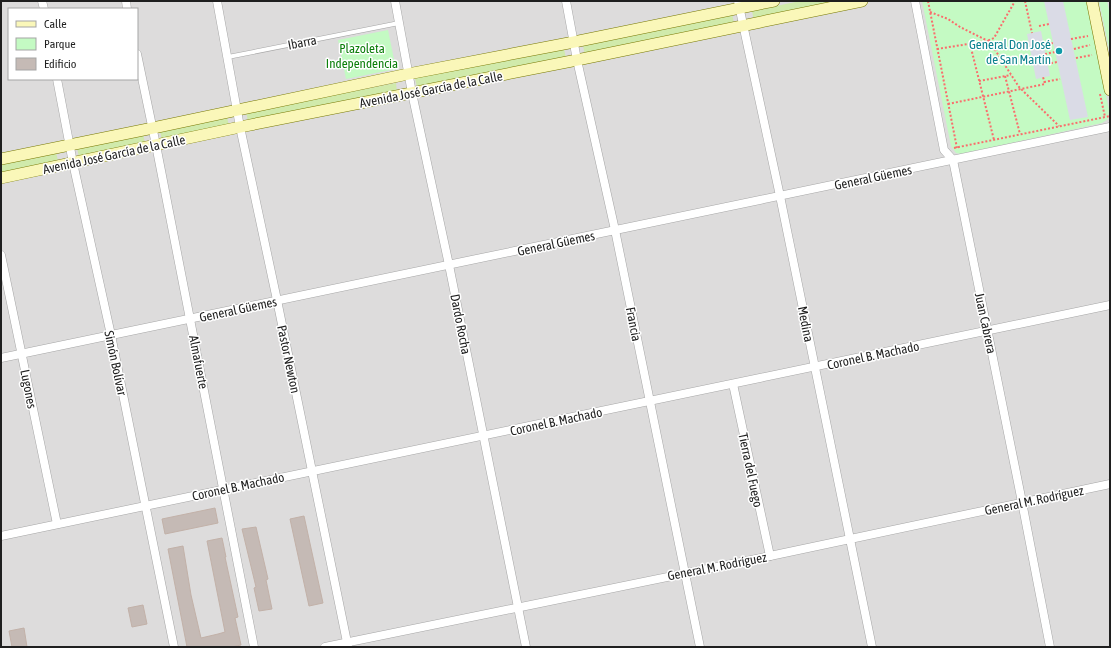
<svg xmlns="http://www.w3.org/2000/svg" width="1111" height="648" viewBox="0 0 1111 648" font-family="'Asap Condensed',sans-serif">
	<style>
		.residential { fill: #dddcdc; fill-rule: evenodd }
		.grass { fill: #d0eaab }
		.park { fill: #c4fac3 }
		.plaza { fill: #dadbe6 }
		.building { fill: #c5bab5; stroke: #c2b1a8 }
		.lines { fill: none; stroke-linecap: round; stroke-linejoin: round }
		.service-casing { stroke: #a6a6a6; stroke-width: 5 }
		.minor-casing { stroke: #a6a6a6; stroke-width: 9 }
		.secondary-casing { stroke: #777804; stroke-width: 12 }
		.path { stroke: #fa6d6c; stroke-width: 2; stroke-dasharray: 2 2; stroke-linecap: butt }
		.service { stroke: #fff; stroke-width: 4 }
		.minor { stroke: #fff; stroke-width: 8 }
		.secondary { stroke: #faf7b9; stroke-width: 11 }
		.culture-dot { fill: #0f9aa8; stroke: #fff; stroke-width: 1.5 }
		.labels { text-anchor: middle; stroke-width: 3; stroke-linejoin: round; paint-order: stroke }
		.street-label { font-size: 13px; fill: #1f1f1f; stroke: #fff }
		.culture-label { font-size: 13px; fill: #0d838f; stroke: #fff; text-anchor: end }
		.park-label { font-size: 13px; fill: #0d7f0b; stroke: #fff }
	</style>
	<rect width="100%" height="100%" fill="#f0ebe5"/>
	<path class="residential" d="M1,1H1110V647H1ZM9,9H137V79H9Z"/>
	<g class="grass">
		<polygon points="800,1 845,1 754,21 752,11"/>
		<polygon points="732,14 734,23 585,55 583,46"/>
		<polygon points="564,49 566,58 417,87 415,78"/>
		<polygon points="396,83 397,92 248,121 246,112"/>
		<polygon points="227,117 229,126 162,140 160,131"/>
		<polygon points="143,134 145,143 79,157 77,148"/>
		<polygon points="56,152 58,161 1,173 1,164"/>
	</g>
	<g class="park">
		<polygon points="922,1 1087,1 1109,110 1108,119 1102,123 961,154 956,153 951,146"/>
		<polygon points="1099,1 1107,1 1110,15 1110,54"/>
		<polygon points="388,30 396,69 346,79 338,40"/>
	</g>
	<g class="plaza">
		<polygon points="1044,1 1063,1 1088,117 1070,120"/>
		<polygon points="1041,31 1050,76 1036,79 1027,34"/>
	</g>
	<g class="building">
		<polygon points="215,508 218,523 165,534 162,519"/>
		<polygon points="304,516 323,603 309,606 290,519"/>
		<polygon points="256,527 268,579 266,580 272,609 259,611 254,588 256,587 242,529"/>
		<polygon points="222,538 226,557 225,557 238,617 235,618 241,645 232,647 187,647 168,549 183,546 191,595 201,638 218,634 225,632 207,541"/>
		<polygon points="143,605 147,624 132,627 128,608"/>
		<polygon points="24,628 27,647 12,647 9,631"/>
	</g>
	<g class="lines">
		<g class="service-casing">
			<polyline id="service" points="228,57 399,23"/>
		</g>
		<g class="minor-casing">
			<g id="minor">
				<polyline points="42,1 44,9"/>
				<polyline points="126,1 127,9"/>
				<polyline points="217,1 240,127 277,300 348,647"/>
				<polyline points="395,1 412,93 449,265 526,647"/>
				<polyline points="566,1 577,60 615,230 700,647"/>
				<polyline points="738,1 780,196 872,647"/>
				<polyline points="915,1 944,150 953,160 1022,502 1050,647"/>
				<polyline points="137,54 156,145 254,647"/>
				<polyline points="57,79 73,163 111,335 174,647"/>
				<polyline points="1,255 57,524"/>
				<polyline points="1,358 1110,127"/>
				<polyline points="733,384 770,556"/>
				<polyline points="1,536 1110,305"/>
				<polyline points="325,647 770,556 1110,484"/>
			</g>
		</g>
		<g class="secondary-casing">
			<g id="secondary">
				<polyline points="1092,1 1110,90"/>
				<polyline points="1,159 153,128 408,74 574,42 774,1"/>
				<polyline points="1,178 240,127 577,60 862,1"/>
			</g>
		</g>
		<g class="path">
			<polyline points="928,1 957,148"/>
			<polyline points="1025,1 1032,33"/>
			<polyline points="930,12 948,19 960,27 990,42 1019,87 1059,126"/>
			<polyline points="1039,26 1049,24"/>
			<polyline points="1071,39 1088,36"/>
			<polyline points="970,44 994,140"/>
			<polyline points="1043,45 1053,43"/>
			<polyline points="937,49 987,41 994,38 1015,1"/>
			<polyline points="1074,49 1090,45"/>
			<polyline points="1045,54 1055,52"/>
			<polyline points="1076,58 1092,55"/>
			<polyline points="1047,64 1057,62"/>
			<polyline points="1005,76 1020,134"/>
			<polyline points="979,81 1011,75"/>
			<polyline points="1044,82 1060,79"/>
			<polyline points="1100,94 1105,117"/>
			<polyline points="948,104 1045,84 1043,77"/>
			<polyline points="954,148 1110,116"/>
		</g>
		<use href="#service" class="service"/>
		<use href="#minor" class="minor"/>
		<use href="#secondary" class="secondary"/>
	</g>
	<circle class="culture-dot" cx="1059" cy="51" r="4"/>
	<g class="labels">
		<g class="street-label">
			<text transform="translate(302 42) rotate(-11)" y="5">Ibarra</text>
			<text transform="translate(431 89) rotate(-11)" y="5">Avenida José García de la Calle</text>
			<text transform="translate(114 154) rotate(-12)" y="5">Avenida José García de la Calle</text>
			<text transform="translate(873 177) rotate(-12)" y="5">General Güemes</text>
			<text transform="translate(556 243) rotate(-12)" y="5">General Güemes</text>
			<text transform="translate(238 309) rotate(-12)" y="5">General Güemes</text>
			<text transform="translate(986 323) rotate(78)" y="5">Juan Cabrera</text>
			<text transform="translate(461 324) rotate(79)" y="5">Dardo Rocha</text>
			<text transform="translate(634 324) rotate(79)" y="5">Francia</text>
			<text transform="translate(806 324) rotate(79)" y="5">Medina</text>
			<text transform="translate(873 355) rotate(-12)" y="5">Coronel B. Machado</text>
			<text transform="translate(289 359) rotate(78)" y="5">Pastor Newton</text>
			<text transform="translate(199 362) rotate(79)" y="5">Almafuerte</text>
			<text transform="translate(116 363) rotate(78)" y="5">Simón Bolívar</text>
			<text transform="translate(29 389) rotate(79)" y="5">Lugones</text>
			<text transform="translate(556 421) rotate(-12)" y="5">Coronel B. Machado</text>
			<text transform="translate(751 470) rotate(78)" y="5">Tierra del Fuego</text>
			<text transform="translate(238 486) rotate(-12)" y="5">Coronel B. Machado</text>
			<text transform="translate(1034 500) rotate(-12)" y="5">General M. Rodríguez</text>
			<text transform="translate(717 566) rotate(-11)" y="5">General M. Rodríguez</text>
		</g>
		<g class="culture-label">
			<text x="1051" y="49">General Don José<tspan x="1051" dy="15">de San Martín</tspan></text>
		</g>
		<g class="park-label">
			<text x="362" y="53">Plazoleta<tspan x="362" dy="15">Independencia</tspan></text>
		</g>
	</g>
	<rect width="1111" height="648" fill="none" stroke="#1f1f1f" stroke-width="4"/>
	<rect x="8" y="8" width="130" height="72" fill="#ffffff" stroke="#a5a5a5"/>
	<rect x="16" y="21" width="20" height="6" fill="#faf7b9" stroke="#a5a5a5"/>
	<text x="44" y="28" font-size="12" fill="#1f1f1f">Calle</text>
	<rect x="16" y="38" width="20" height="12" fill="#c4fac3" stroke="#a5a5a5"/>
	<text x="44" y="48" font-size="12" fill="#1f1f1f">Parque</text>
	<rect x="16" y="58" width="20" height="12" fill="#c5bab5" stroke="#a5a5a5"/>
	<text x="44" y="68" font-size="12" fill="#1f1f1f">Edificio</text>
</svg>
